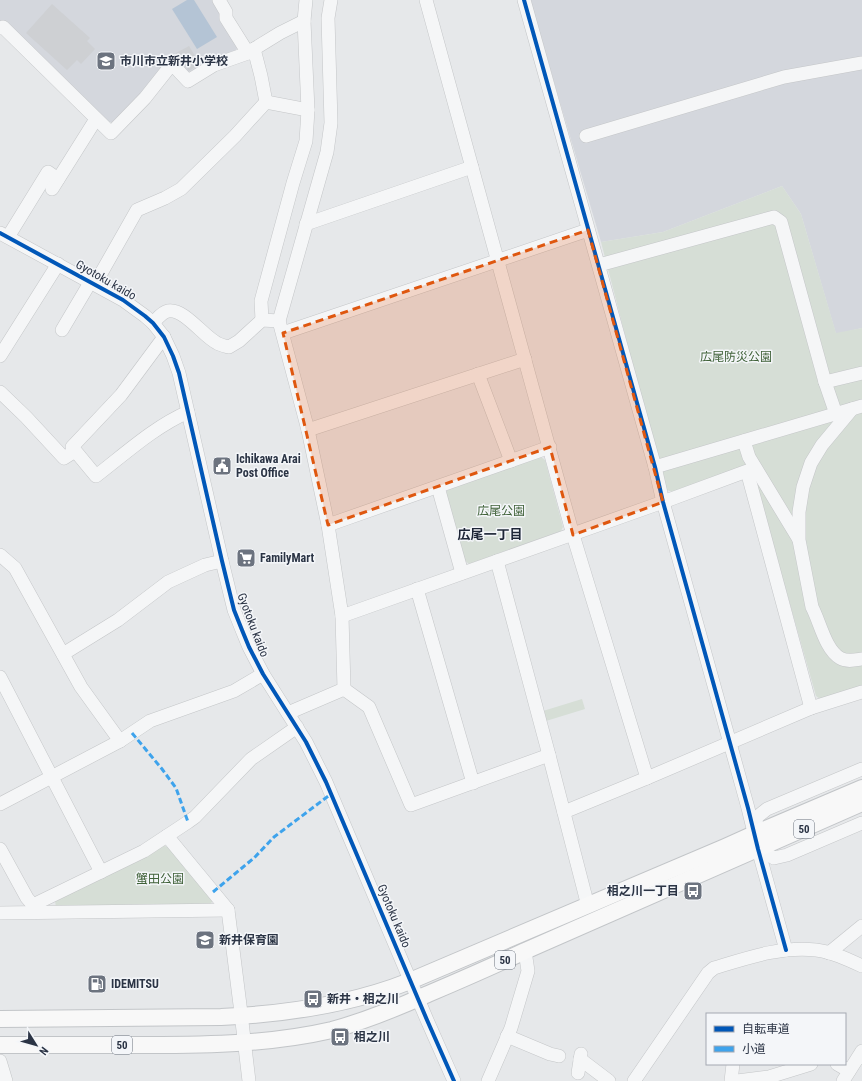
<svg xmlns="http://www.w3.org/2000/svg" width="862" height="1081" viewBox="0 0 862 1081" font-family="'Roboto Condensed','Noto Sans JP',sans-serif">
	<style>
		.built { fill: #d4d7dd }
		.green { fill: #d6ded6 }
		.water { fill: #b4c4d5 }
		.building { fill: #ced0d3 }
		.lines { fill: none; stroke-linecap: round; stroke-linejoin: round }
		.minor-casing { stroke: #c4c6c8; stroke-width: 14 }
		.major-casing { stroke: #c2c5c8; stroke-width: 18 }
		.minor { stroke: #f5f6f7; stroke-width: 13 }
		.major { stroke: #f8f8f8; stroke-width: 16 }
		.quiet { stroke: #3ea3ec; stroke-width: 3; stroke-dasharray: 6 3; stroke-linecap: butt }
		.cycleway-casing { stroke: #f4f6f9; stroke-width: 6 }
		.cycleway { stroke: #0057b8; stroke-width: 4 }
		.marked { fill: #df570f; fill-opacity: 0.2; stroke: #df570f; stroke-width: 3; stroke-dasharray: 8 5; stroke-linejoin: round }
		.labels { text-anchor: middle; stroke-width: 3; stroke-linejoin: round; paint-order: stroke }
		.shield { fill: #f4f6f9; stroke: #676e7b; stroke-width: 1 }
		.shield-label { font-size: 11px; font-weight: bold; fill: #2b3445 }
		.poi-label { font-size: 12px; font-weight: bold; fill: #2b3445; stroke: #f4f6f9; text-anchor: start }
		.street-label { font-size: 12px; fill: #2b3445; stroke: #f4f6f9 }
		.park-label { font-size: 12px; fill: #3f6138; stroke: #f4f6f9 }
		.neighbourhood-label { font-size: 13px; font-weight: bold; fill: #1d2536; stroke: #f4f6f9 }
	</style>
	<rect width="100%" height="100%" fill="#e6e8ea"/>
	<g class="built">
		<polygon points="0,0 214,0 222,13 219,20 238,47 235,51 210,61 187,73 172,58 144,92 112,122 107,122 2,20 0,21"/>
		<polygon points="530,0 862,0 862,328 836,334 801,214 782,186 663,232 601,242"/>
	</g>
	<g class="green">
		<polygon points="782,186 801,214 836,333 862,328 862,686 820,699 816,696 750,463 672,492 665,489 601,242 663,232"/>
		<polygon points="541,457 545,460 563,527 561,531 469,564 464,560 445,494 449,488"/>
		<polygon points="582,699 585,709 546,721 543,711"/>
		<polygon points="163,845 169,848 213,900 210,905 56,907 55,901"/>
	</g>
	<polygon class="water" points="187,0 194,0 217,37 197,49 172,9"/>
	<g class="building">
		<polygon points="52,4 90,38 87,41 95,49 81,64 77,60 67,70 26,33"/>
		<polygon points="189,46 200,64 189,71 182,63 176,53"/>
	</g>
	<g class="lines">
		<g class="minor-casing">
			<g id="minor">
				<polyline points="219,0 226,12 226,18 248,53"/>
				<polyline points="426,0 573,535 647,778"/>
				<polyline points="524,0 655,467 663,502 748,808 758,849 786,950"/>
				<polyline points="0,28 3,27 111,133 145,98 172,64 188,81 214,65 248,53 254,49 261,76 266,102"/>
				<polyline points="254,49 280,33 304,21"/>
				<polyline points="586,136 784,77 862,63"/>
				<polyline points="52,189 96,119"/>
				<polyline points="306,224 472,167"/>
				<polyline points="0,233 123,300 145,316 153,323 164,337 173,356 179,373 222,561 234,610 242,630 249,647 263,674 306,742 326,782 427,1020 454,1081"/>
				<polyline points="8,237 48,172 58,179"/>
				<polyline points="599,265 774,217 781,222 825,382 836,414"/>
				<polyline points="95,284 137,210 165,198 181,189 235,136 266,102 308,110"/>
				<polyline points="262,320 261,301 293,183 306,141 308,110 304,21 306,0"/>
				<polyline points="279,321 327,152 331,123 328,18 331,0"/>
				<path d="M153,323C157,319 162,312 168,311C184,308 203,336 217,343C220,345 225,346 229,347L239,341L262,320L279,321L308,430L328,525L342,616L344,689L288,713"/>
				<polyline points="62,330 91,281"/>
				<polyline points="283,333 588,230"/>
				<path d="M164,337L121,395L72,447L96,476C126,453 154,427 188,412"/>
				<polyline points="0,356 58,264"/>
				<polyline points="478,374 511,461"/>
				<polyline points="825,382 862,373"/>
				<polyline points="0,392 26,417 64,458 75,451"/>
				<path d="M852,409L822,445L811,463L803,487L799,512V540L812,607C820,622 825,649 840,658C847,662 855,660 862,659"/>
				<polyline points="308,430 525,359"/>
				<polyline points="744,441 749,457 798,538"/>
				<polyline points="655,467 862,406"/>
				<polyline points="438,487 462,573"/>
				<polyline points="328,525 550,447"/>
				<polyline points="0,555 15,568 81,687 120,741"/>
				<polyline points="497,561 549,755 588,906"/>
				<polyline points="417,589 473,783"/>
				<polyline points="342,616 663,502 747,471 811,708"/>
				<polyline points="63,654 118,620 168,582 205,565 222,561"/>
				<polyline points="0,677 101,872"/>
				<polyline points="344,689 369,707 411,805 549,755"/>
				<polyline points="0,804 120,741 150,721 234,691 263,674"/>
				<polyline points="564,812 647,778 811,708 862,692"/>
				<polyline points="754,832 757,817 767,809 862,769"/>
				<polyline points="167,836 228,910 240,1005 249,1081"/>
				<polyline points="0,849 27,898 33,905"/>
				<polyline points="758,849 774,858 787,855 862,823"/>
				<polyline points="33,912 33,905 144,851 188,822 195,817 251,759 297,727"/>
				<polyline points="0,913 228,910"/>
				<polyline points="829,953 862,926"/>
				<polyline points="507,1036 550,1054 559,1056"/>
				<polyline points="580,1059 609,1081"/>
				<polyline points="0,1061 6,1081"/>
				<polyline points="837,1064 849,1071"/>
				<polyline points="578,1073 581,1054"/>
				<polyline points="488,1081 511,1028 528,971 525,951"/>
				<path d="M634,1081L708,973L714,968C747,958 781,946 816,950C832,952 847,959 862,966"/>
				<polyline points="731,1081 733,1064"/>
				<polyline points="737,1081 769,1077 811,1064"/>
				<polyline points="843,1081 862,1051"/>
			</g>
		</g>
		<g class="major-casing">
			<g id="major">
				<path d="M0,1019L221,1017C286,1014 350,1005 410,981L725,847L754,834L862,788"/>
				<path d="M0,1045C49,1045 99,1045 148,1045C210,1045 271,1044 332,1030C365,1021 397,1008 428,994C461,980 493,966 525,951L862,803"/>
			</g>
		</g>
		<use href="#minor" class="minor"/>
		<use href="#major" class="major"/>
		<g class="quiet">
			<polyline points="132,733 162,769 176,788 188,822"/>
			<polyline points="213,892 254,858 274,837 331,794"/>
		</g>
		<g class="cycleway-casing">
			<g id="cycleway">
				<polyline points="524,0 655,467 663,502 748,808 758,849 786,950"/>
				<polyline points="0,233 123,300 145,316 153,323 164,337 173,356 179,373 222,561 234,610 242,630 249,647 263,674 306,742 326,782 427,1020 454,1081"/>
			</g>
		</g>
		<use href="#cycleway" class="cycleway"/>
	</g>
	<path class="marked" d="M588,230L663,502L573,535L550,447L328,525L283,333Z"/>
	<defs>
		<g id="school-square" transform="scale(1)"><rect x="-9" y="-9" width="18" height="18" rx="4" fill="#6c737f" stroke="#f4f6f9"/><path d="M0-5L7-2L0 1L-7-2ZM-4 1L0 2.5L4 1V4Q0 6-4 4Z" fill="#fff"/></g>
		<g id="civic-square" transform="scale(1)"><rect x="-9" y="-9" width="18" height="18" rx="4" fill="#6c737f" stroke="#f4f6f9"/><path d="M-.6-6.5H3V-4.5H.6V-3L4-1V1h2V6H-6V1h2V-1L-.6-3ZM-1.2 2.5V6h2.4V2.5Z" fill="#fff"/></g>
		<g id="supermarket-square" transform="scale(1)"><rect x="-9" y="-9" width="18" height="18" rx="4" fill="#6c737f" stroke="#f4f6f9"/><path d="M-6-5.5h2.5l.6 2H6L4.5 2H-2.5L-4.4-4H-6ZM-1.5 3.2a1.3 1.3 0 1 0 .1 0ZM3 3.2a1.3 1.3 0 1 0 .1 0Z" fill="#fff"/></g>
		<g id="bus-square" transform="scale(1)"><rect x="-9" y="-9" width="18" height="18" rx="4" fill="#6c737f" stroke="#f4f6f9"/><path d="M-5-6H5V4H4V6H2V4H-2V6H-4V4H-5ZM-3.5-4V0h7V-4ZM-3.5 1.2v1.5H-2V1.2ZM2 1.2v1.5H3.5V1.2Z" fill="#fff"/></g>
		<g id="fuel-square" transform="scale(1)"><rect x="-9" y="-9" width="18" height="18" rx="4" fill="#6c737f" stroke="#f4f6f9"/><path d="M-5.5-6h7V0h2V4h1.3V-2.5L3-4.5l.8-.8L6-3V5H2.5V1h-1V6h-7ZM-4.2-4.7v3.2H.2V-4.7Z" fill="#fff"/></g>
	</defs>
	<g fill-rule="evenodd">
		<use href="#school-square" x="106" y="61"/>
		<use href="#civic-square" x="222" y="466"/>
		<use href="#supermarket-square" x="246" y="558"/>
		<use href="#bus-square" x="693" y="891"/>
		<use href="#school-square" x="205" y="940"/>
		<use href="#fuel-square" x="97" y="984"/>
		<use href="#bus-square" x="313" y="999"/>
		<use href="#bus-square" x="340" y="1037"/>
	</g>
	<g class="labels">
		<g class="shield">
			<rect x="794" y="820" width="20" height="18" rx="3"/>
			<rect x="495" y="951" width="20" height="18" rx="3"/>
			<rect x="112" y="1036" width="20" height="18" rx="3"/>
		</g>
		<g class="shield-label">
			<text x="804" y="833">50</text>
			<text x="505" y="964">50</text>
			<text x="122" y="1049">50</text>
		</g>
		<g class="poi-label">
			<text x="120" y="65">市川市立新井小学校</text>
			<text x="236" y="463">Ichikawa Arai<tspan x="236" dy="14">Post Office</tspan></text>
			<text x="260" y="562">FamilyMart</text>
			<text x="679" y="895" text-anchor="end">相之川一丁目</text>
			<text x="219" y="944">新井保育園</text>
			<text x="111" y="988">IDEMITSU</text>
			<text x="327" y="1003">新井・相之川</text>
			<text x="354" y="1041">相之川</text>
		</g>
		<g class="street-label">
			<text transform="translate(106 280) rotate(30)" y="4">Gyotoku kaido</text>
			<text transform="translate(253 625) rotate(69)" y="4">Gyotoku kaido</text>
			<text transform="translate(394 916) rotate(67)" y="4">Gyotoku kaido</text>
		</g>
		<g class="park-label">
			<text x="736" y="361">広尾防災公園</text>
			<text x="501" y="515">広尾公園</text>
			<text x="160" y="883">蟹田公園</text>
		</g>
		<g class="neighbourhood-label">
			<text x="490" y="539">広尾一丁目</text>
		</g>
	</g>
	<rect x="706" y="1013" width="140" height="52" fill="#f4f6f9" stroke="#a4a8b1"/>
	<rect x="714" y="1026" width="20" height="6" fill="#0057b8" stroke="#a4a8b1"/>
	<text x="742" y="1033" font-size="12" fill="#2b3445">自転車道</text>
	<rect x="714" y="1046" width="20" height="6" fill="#3ea3ec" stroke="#a4a8b1"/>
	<text x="742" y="1053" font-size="12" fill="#2b3445">小道</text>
	<g transform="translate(36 1045) rotate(127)" stroke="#f4f6f9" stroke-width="3" paint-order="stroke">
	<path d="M0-3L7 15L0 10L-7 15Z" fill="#2b3445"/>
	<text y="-6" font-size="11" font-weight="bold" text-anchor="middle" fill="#2b3445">N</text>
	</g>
</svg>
